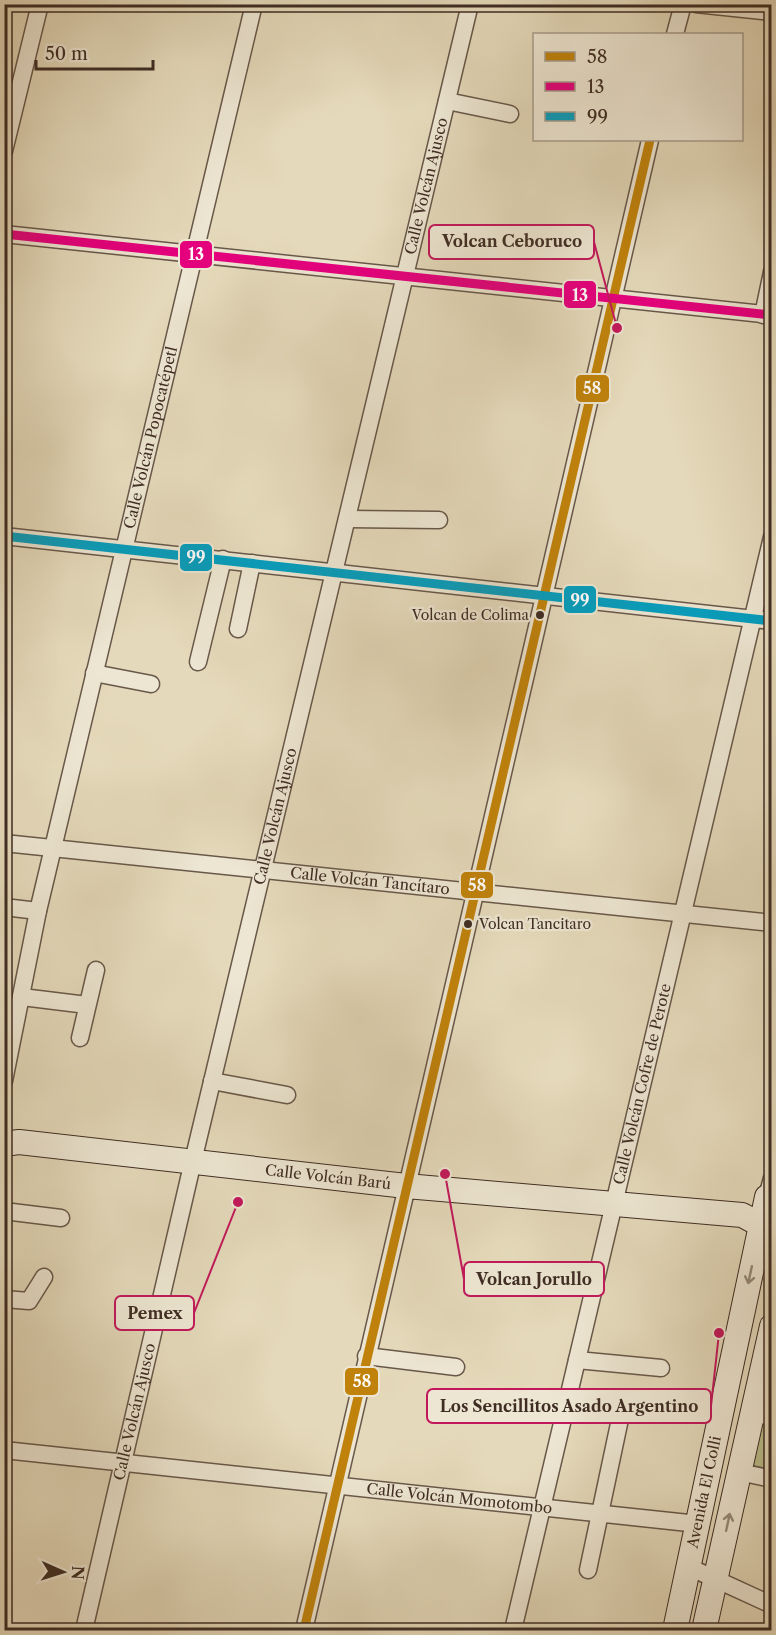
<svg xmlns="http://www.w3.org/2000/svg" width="776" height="1635" viewBox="0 0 776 1635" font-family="'Libre Caslon Text',serif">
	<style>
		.green { fill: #b9be8c; stroke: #7c7658; stroke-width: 1.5 }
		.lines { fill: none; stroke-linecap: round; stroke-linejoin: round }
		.street-casing { stroke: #68584a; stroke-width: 19 }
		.secondary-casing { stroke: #3f2d24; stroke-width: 26 }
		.street { stroke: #ede6d2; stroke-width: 16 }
		.secondary { stroke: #ede6d2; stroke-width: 24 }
		.bus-1-casing { stroke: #ede6d2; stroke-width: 14 }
		.bus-2-casing { stroke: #ede6d2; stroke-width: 14 }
		.bus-3-casing { stroke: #ede6d2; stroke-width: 14 }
		.bus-1 { stroke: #c0820b; stroke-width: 9 }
		.bus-2 { stroke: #e5007d; stroke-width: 9 }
		.bus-3 { stroke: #069dbd; stroke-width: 9 }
		.oneway { stroke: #968a7b }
		.bus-dot { fill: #3f2d24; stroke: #ede6d2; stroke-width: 2 }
		.labels { text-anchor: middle; stroke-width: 4.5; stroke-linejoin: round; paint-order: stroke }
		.bus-label { font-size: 14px; fill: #3f2d24; stroke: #ede6d2; text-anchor: end }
		.street-label { font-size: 15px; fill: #3f2d24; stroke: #ede6d2 }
		.leader { fill: none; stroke: #c2185b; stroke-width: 2 }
		.callout-dot { fill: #c2185b; stroke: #ede6d2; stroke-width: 2 }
		.callout { fill: #ede6d2; stroke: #c2185b; stroke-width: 2 }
		.callout-label { font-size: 16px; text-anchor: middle; font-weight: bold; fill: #3f2d24 }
		.line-badge { stroke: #ede6d2; stroke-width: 2 }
		.badge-label { font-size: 16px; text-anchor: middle; font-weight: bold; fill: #fff }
	</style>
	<rect width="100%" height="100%" fill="#e4d9ba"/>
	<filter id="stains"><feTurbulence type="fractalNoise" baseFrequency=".00333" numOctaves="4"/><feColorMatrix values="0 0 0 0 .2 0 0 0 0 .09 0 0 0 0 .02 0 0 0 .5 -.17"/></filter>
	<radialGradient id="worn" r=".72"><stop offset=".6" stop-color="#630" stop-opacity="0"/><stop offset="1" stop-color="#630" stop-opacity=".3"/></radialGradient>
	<polygon class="green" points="760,1421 771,1423 771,1470 750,1465"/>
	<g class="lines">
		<g class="street-casing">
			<g id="street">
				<polyline points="696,4 772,12"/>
				<polyline points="675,34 683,4"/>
				<polyline points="447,101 510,114"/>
				<polyline points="4,151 40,4"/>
				<polyline points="4,234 772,315"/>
				<polyline points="763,315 772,272"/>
				<polyline points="347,519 439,520"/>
				<polyline points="4,536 772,621"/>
				<polyline points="238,629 252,563"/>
				<polyline points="198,662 223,559"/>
				<polyline points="94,673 151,684"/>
				<path id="s1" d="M4,843L772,923"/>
				<polyline points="4,907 38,911"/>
				<polyline points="22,997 87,1005"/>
				<polyline points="80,1038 96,970"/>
				<path id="s2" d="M4,1081L38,911L254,4"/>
				<polyline points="212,1081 287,1095"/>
				<polyline points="767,1197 772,1178"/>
				<polyline points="4,1211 61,1218"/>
				<polyline points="4,1299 29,1301 44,1277"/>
				<polyline points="366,1356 456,1367"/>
				<polyline points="577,1360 661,1368"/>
				<polyline points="752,1413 772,1417"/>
				<path id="s3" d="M4,1450L698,1524"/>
				<polyline points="739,1472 772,1479"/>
				<polyline points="689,1567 772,1605"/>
				<polyline points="588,1570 620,1419"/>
				<path id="s4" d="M84,1630L193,1161L470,4"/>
				<polyline points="304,1630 650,140"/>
				<path id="s5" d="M513,1630L772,537"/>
			</g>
		</g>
		<g class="secondary-casing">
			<g id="secondary">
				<path id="s6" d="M4,1144L19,1142L406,1186L742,1215L761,1225H772"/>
				<path id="s7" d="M675,1630L767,1197"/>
				<polyline points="704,1630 772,1326"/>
			</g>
		</g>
		<use href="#street" class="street"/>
		<use href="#secondary" class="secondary"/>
		<g class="bus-1-casing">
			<polyline id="bus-1" points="304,1630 650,140"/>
		</g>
		<g class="bus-2-casing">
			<polyline id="bus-2" points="4,234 772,315"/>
		</g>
		<g class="bus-3-casing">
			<polyline id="bus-3" points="4,536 772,621"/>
		</g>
		<use href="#bus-1" class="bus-1"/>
		<use href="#bus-2" class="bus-2"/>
		<use href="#bus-3" class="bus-3"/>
	</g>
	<defs><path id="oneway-shaft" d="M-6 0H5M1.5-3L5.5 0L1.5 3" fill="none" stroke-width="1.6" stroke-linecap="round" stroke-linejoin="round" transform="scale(1.5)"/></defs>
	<g class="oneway">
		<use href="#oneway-shaft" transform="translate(750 1275) rotate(102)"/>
		<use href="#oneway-shaft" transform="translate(728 1522) rotate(-78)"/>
	</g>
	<g class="bus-dot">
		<circle cx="540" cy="615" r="5"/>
		<circle cx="468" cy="924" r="5"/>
	</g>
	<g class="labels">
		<g class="bus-label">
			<text x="529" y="620">Volcan de Colima</text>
			<text x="479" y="929" text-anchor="start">Volcan Tancitaro</text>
		</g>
		<g class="street-label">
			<text dy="5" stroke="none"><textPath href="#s4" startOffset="1484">Calle Volcán Ajusco</textPath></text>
			<text dy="5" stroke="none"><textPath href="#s2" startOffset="660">Calle Volcán Popocatépetl</textPath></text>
			<text dy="5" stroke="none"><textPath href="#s4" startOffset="836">Calle Volcán Ajusco</textPath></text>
			<text dy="5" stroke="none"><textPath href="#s1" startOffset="368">Calle Volcán Tancítaro</textPath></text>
			<text dy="5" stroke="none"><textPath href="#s5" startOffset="561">Calle Volcán Cofre de Perote</textPath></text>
			<text dy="5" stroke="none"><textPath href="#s6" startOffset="326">Calle Volcán Barú</textPath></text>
			<text dy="5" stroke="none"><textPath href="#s4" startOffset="224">Calle Volcán Ajusco</textPath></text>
			<text dy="5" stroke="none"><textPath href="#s7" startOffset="141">Avenida El Colli</textPath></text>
			<text dy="5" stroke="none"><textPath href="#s3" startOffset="458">Calle Volcán Momotombo</textPath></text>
		</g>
	</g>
	<path class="leader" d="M617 328L594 242M445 1174L464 1279M238 1202L194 1313M719 1333L711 1406"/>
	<g class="callout-dot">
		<circle cx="617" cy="328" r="6"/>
		<circle cx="445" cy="1174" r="6"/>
		<circle cx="238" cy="1202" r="6"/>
		<circle cx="719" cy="1333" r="6"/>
	</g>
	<g class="callout">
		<rect x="429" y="225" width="165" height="34" rx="6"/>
		<rect x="464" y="1262" width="140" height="34" rx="6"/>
		<rect x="115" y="1296" width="79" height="34" rx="6"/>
		<rect x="427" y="1389" width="284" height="34" rx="6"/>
	</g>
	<g class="callout-label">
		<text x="512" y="247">Volcan Ceboruco</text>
		<text x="534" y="1285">Volcan Jorullo</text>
		<text x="155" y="1319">Pemex</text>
		<text x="569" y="1412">Los Sencillitos Asado Argentino</text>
	</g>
	<g class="line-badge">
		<rect x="179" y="240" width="34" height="29" rx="6" fill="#e5007d"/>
		<rect x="563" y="280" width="34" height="29" rx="6" fill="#e5007d"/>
		<rect x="575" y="374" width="35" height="29" rx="6" fill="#c0820b"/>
		<rect x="179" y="543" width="34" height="29" rx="6" fill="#069dbd"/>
		<rect x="563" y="585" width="34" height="29" rx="6" fill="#069dbd"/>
		<rect x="460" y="871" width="34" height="28" rx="6" fill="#c0820b"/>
		<rect x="344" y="1367" width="35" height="29" rx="6" fill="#c0820b"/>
	</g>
	<g class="badge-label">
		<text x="196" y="260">13</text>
		<text x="580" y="301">13</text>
		<text x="592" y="394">58</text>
		<text x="196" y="563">99</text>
		<text x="580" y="606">99</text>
		<text x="477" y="891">58</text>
		<text x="362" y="1387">58</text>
	</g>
	<rect width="776" height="1635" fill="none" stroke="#e4d9ba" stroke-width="24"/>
	<rect x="6" y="6" width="764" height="1623" fill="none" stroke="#3f2d24" stroke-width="3"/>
	<rect x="12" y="12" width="752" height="1611" fill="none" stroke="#3f2d24" stroke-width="1.5"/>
	<rect x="533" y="33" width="210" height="108" fill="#ede6d2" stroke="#a79c8c" stroke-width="1.5"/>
	<rect x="545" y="52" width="30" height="9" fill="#c0820b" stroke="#a79c8c" stroke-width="1.5"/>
	<text x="587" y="63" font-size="18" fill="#3f2d24">58</text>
	<rect x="545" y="82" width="30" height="9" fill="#e5007d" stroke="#a79c8c" stroke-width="1.5"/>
	<text x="587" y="93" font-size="18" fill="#3f2d24">13</text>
	<rect x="545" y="112" width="30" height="9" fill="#069dbd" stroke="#a79c8c" stroke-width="1.5"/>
	<text x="587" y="123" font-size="18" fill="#3f2d24">99</text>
	<g transform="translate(63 1572) rotate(93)" stroke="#ede6d2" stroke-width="4.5" paint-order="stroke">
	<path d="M0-4.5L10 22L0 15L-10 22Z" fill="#3f2d24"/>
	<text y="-9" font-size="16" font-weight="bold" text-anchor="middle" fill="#3f2d24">N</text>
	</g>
	<path d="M36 60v9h117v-9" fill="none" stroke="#3f2d24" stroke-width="3"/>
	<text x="45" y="60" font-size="18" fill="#3f2d24" stroke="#ede6d2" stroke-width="4.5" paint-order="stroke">50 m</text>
	<rect width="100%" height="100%" filter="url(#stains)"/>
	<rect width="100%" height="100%" fill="url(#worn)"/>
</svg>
